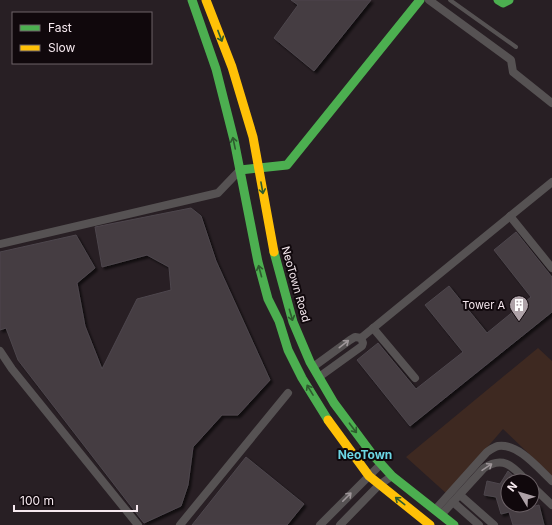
<svg xmlns="http://www.w3.org/2000/svg" width="552" height="525" viewBox="0 0 552 525" font-family="Inter,sans-serif">
	<style>
		.green { fill: #3e2921 }
		.building { fill: #443c42; stroke: #4e474d; filter: url(#shadow) }
		.lines { fill: none; stroke-linecap: round; stroke-linejoin: round }
		.lane { stroke: #565253; stroke-width: 4 }
		.street { stroke: #565253; stroke-width: 8 }
		.fast { stroke: #4caf50; stroke-width: 9 }
		.slow { stroke: #ffc107; stroke-width: 9 }
		.oneway { stroke: #2e5c2e }
		.oneway2 { stroke: #9e9699 }
		.labels { text-anchor: middle; stroke-width: 4; stroke-linejoin: round; paint-order: stroke }
		.street-label { font-size: 11px; fill: #f6e9ef; stroke: #10080c }
		.poi-label { font-size: 11px; fill: #f6e9ef; stroke: #10080c; text-anchor: end }
		.neighbourhood-label { font-size: 12px; font-weight: bold; fill: #6bd6e3; stroke: #10080c }
	</style>
	<defs>
		<filter id="shadow"><feDropShadow dx="2.5" dy="2.5" stdDeviation="1" flood-color="#0009"/></filter>
	</defs>
	<rect width="100%" height="100%" fill="#281f24"/>
	<polygon class="green" points="538,348 552,361 552,476 503,429 447,494 406,457"/>
	<g class="building">
		<polygon points="291,0 371,0 314,71 274,38 298,5"/>
		<polygon points="191,208 201,216 216,261 270,380 238,415 222,415 193,447 188,485 181,506 144,523 18,360 6,328 0,330 0,252 76,235 95,268 77,283 85,326 102,369 137,299 171,290 169,267 147,255 102,267 95,227"/>
		<polygon points="516,232 552,277 552,312 410,426 357,360 378,343 416,389 463,352 425,305 449,286 487,333 531,297 494,250"/>
		<polygon points="246,457 304,504 287,525 192,525"/>
		<polygon points="508,471 519,481 508,481 508,505 514,505 516,511 539,505 544,525 513,525 509,512 501,514 496,497 484,495 487,481 500,484"/>
	</g>
	<g class="lines">
		<polyline class="lane" points="450,0 516,47"/>
		<g class="street">
			<polyline points="429,0 511,60 513,72 552,103"/>
			<polyline points="510,216 552,268"/>
			<polyline points="0,244 218,193 240,170"/>
			<polyline points="373,328 415,378"/>
			<polyline points="361,338 552,182"/>
			<polyline points="0,351 12,369 138,525"/>
			<polyline points="313,367 350,340 355,337 361,338 363,343 362,346 319,377"/>
			<polyline points="532,486 552,505"/>
			<polyline points="460,495 494,525"/>
			<polyline points="453,502 479,525"/>
			<path d="M435,510L487,452C490,450 494,447 498,446C518,443 538,468 552,481"/>
			<path d="M441,515L484,468C504,455 513,467 527,481"/>
			<polyline points="180,525 288,393"/>
			<polyline points="320,525 381,464"/>
			<polyline points="340,525 379,485 392,476"/>
		</g>
		<g class="fast">
			<polyline points="192,0 216,69 234,140 258,262 268,299 279,321 288,350 302,378 328,420"/>
			<polyline points="498,0 503,3 509,0"/>
			<polyline points="240,170 287,165 420,0"/>
			<polyline points="274,252 293,322 310,362 334,403 372,454 392,476 454,525"/>
		</g>
		<g class="slow">
			<polyline points="206,0 232,67 253,137 274,252"/>
			<polyline points="328,420 369,476 430,525"/>
		</g>
	</g>
	<defs><path id="oneway-shaft" d="M-6 0H5M1.5-3L5.5 0L1.5 3" fill="none" stroke-width="1.6" stroke-linecap="round" stroke-linejoin="round"/></defs>
	<g class="oneway">
		<use href="#oneway-shaft" transform="translate(220 36) rotate(69)"/>
		<use href="#oneway-shaft" transform="translate(234 143) rotate(-102)"/>
		<use href="#oneway-shaft" transform="translate(262 188) rotate(80)"/>
		<use href="#oneway-shaft" transform="translate(260 271) rotate(-105)"/>
		<use href="#oneway-shaft" transform="translate(291 315) rotate(74)"/>
		<use href="#oneway-shaft" transform="translate(310 390) rotate(-121)"/>
		<use href="#oneway-shaft" transform="translate(353 428) rotate(53)"/>
		<use href="#oneway-shaft" transform="translate(400 501) rotate(-142)"/>
	</g>
	<g class="oneway2">
		<use href="#oneway-shaft" transform="translate(344 344) rotate(-38)"/>
		<use href="#oneway-shaft" transform="translate(487 467) rotate(-34)"/>
		<use href="#oneway-shaft" transform="translate(347 497) rotate(-45)"/>
	</g>
	<defs>
		<g id="building-pin" transform="scale(1)"><path d="M0 17L-7.5 6A9.5 9.5 0 1 1 7.5 6Z" fill="#aea2a8" stroke="#10080c"/><path d="M-4-6H4V6H1V3H-1V6H-4ZM-2.5-4.3h1.7v1.8h-1.7ZM.8-4.3h1.7v1.8H.8ZM-2.5-1h1.7V.8h-1.7ZM.8-1h1.7V.8H.8Z" fill="#fff"/></g>
	</defs>
	<g fill-rule="evenodd">
		<use href="#building-pin" x="519" y="305"/>
	</g>
	<g class="labels">
		<g class="street-label">
			<text transform="translate(296 284) rotate(74)" y="4">NeoTown Road</text>
		</g>
		<g class="poi-label">
			<text x="505" y="309">Tower A</text>
		</g>
		<g class="neighbourhood-label">
			<text x="365" y="459">NeoTown</text>
		</g>
	</g>
	<rect x="12" y="12" width="140" height="52" fill="#10080c" stroke="#6c6267"/>
	<rect x="20" y="25" width="20" height="6" fill="#4caf50" stroke="#6c6267"/>
	<text x="48" y="32" font-size="12" fill="#f6e9ef">Fast</text>
	<rect x="20" y="45" width="20" height="6" fill="#ffc107" stroke="#6c6267"/>
	<text x="48" y="52" font-size="12" fill="#f6e9ef">Slow</text>
	<g transform="translate(520 493) rotate(308)"><circle r="19" fill="#10080c" stroke="#6c6267"/>
	<path d="M0-3L7 15L0 10L-7 15Z" fill="#aea2a8"/>
	<text y="-6" font-size="11" font-weight="bold" text-anchor="middle" fill="#f6e9ef">N</text>
	</g>
	<path d="M14 505v6h123v-6" fill="none" stroke="#f6e9ef" stroke-width="2"/>
	<text x="20" y="505" font-size="12" fill="#f6e9ef" stroke="#10080c" stroke-width="3" paint-order="stroke">100 m</text>
</svg>
